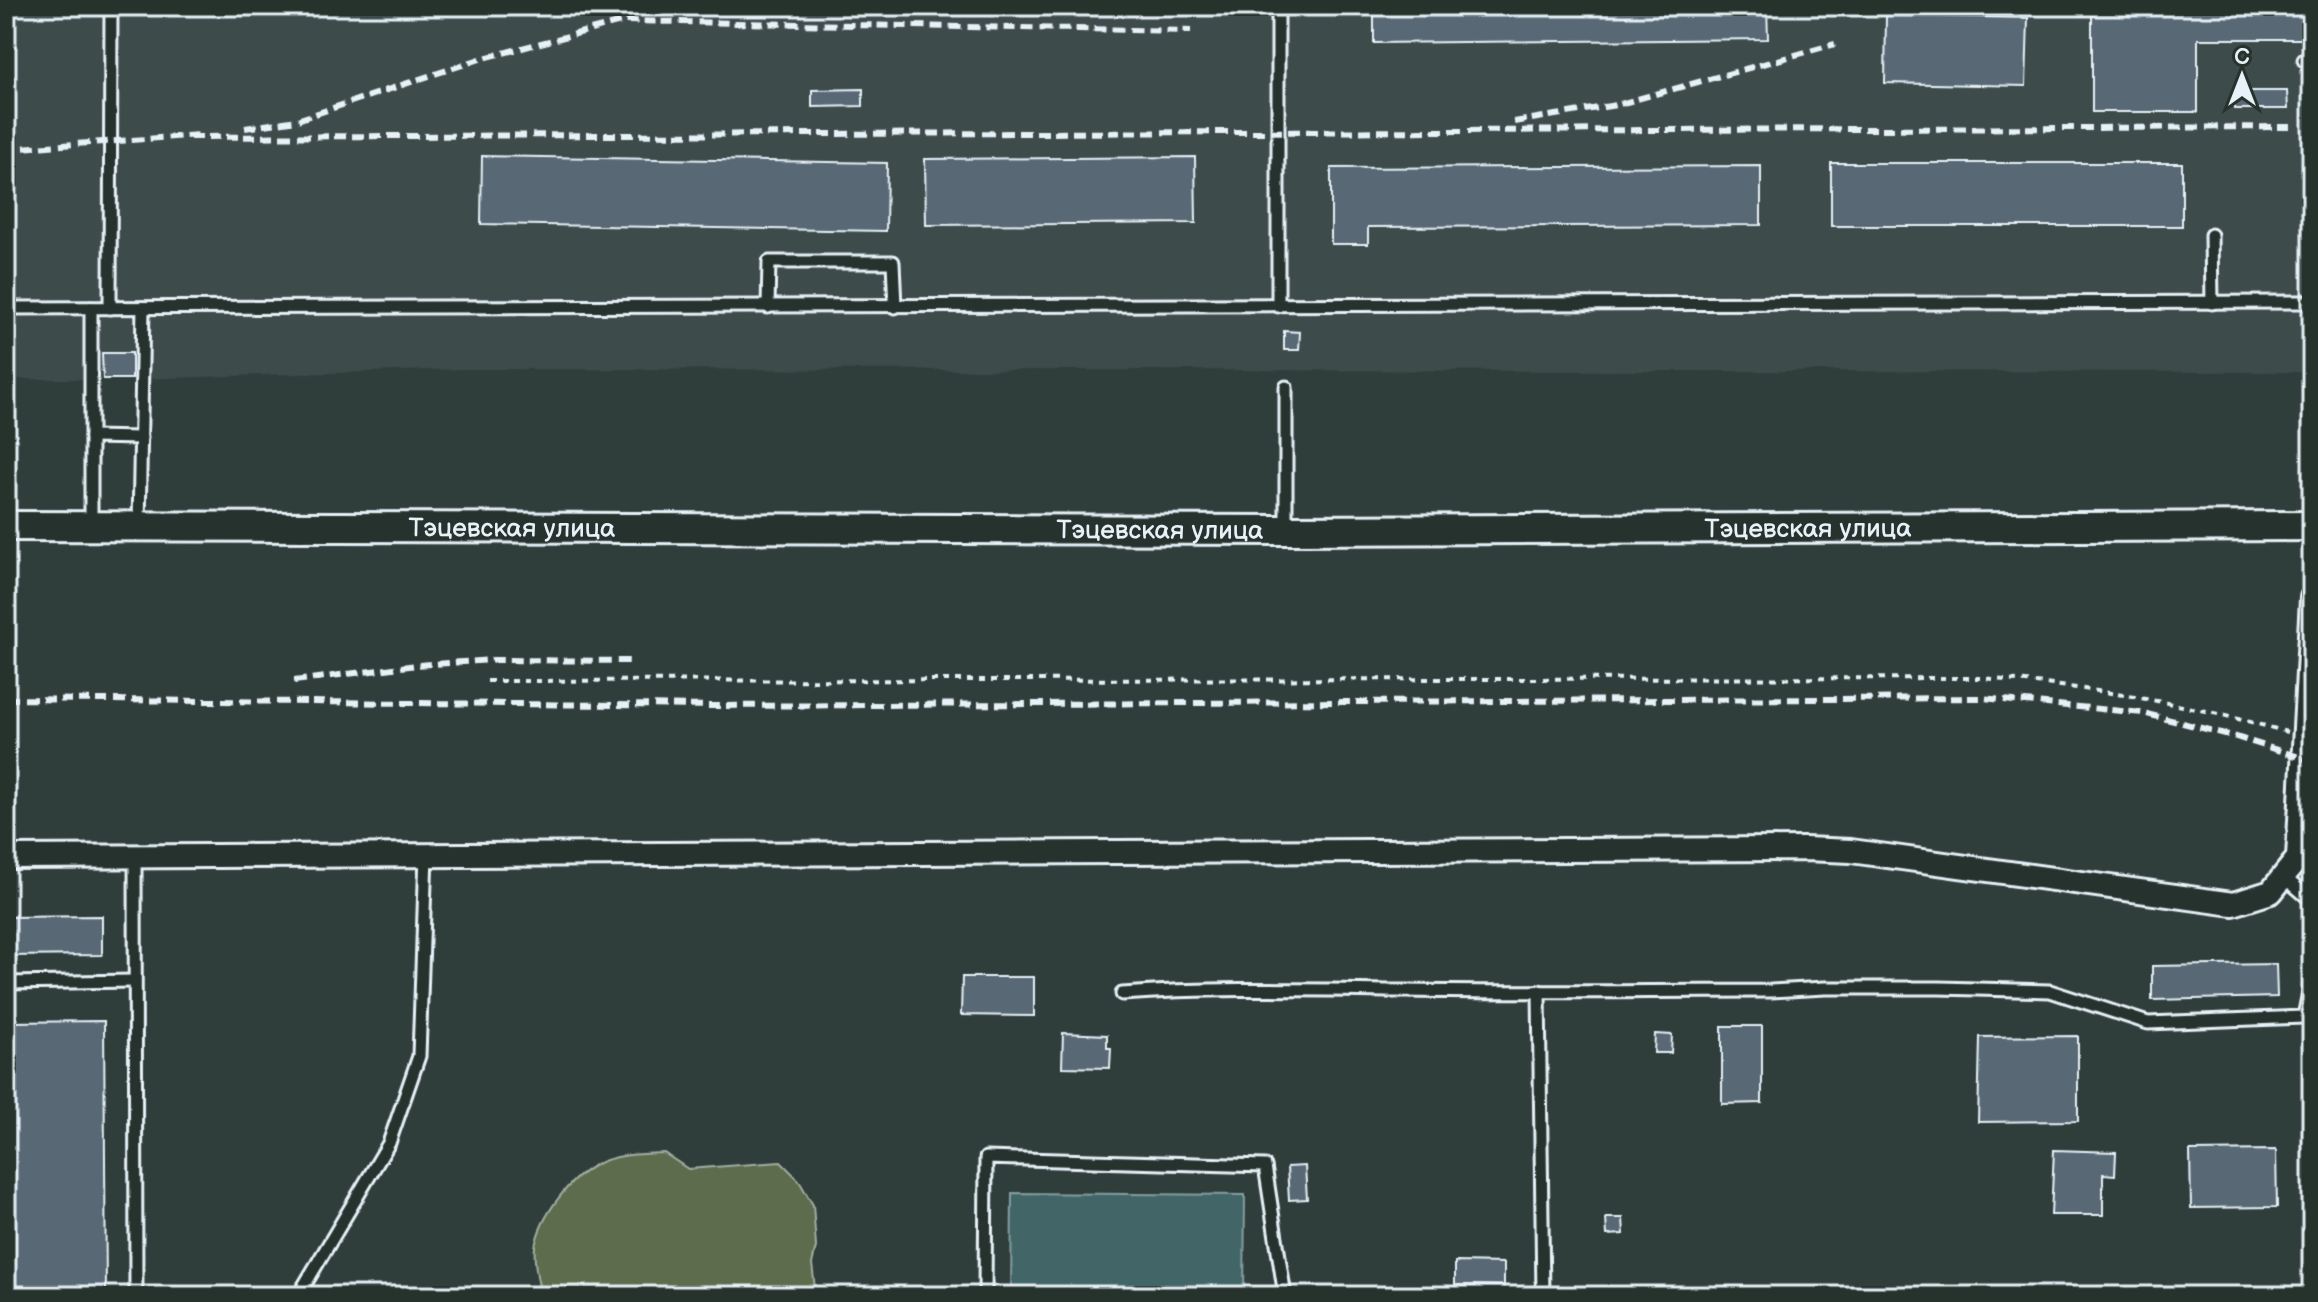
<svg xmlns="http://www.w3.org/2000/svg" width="2318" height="1302" viewBox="0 0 2318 1302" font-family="'Balsamiq Sans',sans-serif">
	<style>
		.built { fill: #3c4b4c }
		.green { fill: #5d6c4e; stroke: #a2aea3; stroke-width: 2 }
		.water { fill: #426667; stroke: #849ea1; stroke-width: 2 }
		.building { fill: #586874; stroke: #e8f1f8; stroke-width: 2 }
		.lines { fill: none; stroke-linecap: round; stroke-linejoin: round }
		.service-casing { stroke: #e8f1f8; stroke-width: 17 }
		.minor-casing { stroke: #e8f1f8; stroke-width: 28 }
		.tertiary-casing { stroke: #e8f1f8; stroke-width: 34 }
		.path { stroke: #e8f1f8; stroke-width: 4; stroke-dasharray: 6 6; stroke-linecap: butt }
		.service { stroke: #26332d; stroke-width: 11 }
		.minor { stroke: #26332d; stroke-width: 22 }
		.tertiary { stroke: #26332d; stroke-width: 28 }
		.rail { stroke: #e8f1f8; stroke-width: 6; stroke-dasharray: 12 6; stroke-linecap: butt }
		.labels { text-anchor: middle; stroke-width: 8; stroke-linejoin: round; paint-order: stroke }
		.street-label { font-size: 26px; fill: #e8f1f8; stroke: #26332d }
	</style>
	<rect width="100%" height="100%" fill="#303e3b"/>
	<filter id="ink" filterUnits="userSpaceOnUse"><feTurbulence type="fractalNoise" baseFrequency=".0125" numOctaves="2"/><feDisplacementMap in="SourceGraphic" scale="16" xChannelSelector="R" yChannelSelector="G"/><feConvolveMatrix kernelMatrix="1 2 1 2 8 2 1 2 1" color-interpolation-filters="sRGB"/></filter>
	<g filter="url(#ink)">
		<polygon class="built" points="6,6 2312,6 2312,372 465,369 132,379 6,379"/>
		<path class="green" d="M664,1153L688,1169L781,1162L798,1179L813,1205L816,1247L812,1264L816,1296H541C538,1282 533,1261 535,1247C540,1217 570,1177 597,1164C616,1154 643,1154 664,1153Z"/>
		<polygon class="water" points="1012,1193 1245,1195 1244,1296 1011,1296"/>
		<g class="building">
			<polygon points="1374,6 1767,6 1768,39 1374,43"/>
			<polygon points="2092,6 2312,6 2312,39 2198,39 2198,112 2092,112"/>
			<polygon points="1886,15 2028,18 2026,86 1885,83"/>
			<polygon points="863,89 863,106 812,107 812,90"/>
			<polygon points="2234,91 2287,91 2288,109 2234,109"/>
			<polygon points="482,156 887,163 886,231 481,224"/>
			<polygon points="1195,157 1196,223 926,225 925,159"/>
			<rect x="1831" y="163" width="351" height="63"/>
			<polygon points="1761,166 1761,225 1368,227 1368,244 1331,244 1331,168"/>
			<polygon points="1284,331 1300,332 1299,350 1284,350"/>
			<polygon points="102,353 132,353 132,379 103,379"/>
			<polygon points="102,916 102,955 6,956 6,917"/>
			<polygon points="2276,964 2277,997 2152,1000 2152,966"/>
			<polygon points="962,977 1034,977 1034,1016 961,1015"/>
			<polygon points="104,1021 106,1296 6,1296 6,1022"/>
			<polygon points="1722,1026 1762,1026 1762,1103 1722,1104"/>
			<polygon points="1063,1033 1107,1035 1107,1048 1111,1048 1110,1068 1062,1067"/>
			<polygon points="1655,1034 1672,1035 1671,1053 1654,1053"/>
			<polygon points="2078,1036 2078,1121 1978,1122 1980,1037"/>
			<polygon points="2054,1150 2116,1152 2115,1175 2103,1174 2103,1215 2051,1215"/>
			<polygon points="2276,1150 2277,1207 2191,1208 2190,1151"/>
			<polygon points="1305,1166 1307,1199 1289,1200 1287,1167"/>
			<polygon points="1606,1218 1623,1218 1624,1234 1607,1235"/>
			<polygon points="1455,1262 1504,1263 1504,1286 1455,1285"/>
		</g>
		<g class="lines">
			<g class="service-casing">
				<g id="service">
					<polyline points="2304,60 2312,60"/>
					<polyline points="2211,235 2212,303"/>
					<polyline points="1278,306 1278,6"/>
					<polyline points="768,307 769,262 893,262 895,307"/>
					<polyline points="6,308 2312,302"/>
					<polyline points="91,308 91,524"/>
					<polyline points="110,308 111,6"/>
					<polyline points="1286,387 1286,530"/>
					<polyline points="91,437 141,438"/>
					<polyline points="139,526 143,308"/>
					<polyline points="135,856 136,1296"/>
					<polyline points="2283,876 2311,900 2312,934"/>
					<polyline points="6,983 134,981"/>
					<polyline points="1539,991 1543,1296"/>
					<path d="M1122,994C1217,987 1312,990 1407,991C1528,993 1650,991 1771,991L1825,988H1939L2050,991L2148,1023L2304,1017L2312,977"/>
					<polyline points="298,1296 389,1143 419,1056 426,854"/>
					<polyline points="985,1296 986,1158 1265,1166 1285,1296"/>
				</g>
			</g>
			<g class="minor-casing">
				<polyline id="minor" points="6,857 1805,849 1851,851 2233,904 2271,892 2298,858 2312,598"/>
			</g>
			<g class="tertiary-casing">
				<g id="tertiary">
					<path id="s1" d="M6,526L1286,530L2312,526"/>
				</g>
			</g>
			<path class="path" d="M487,681L1981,678C2086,686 2186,703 2287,732"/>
			<use href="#service" class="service"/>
			<use href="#minor" class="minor"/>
			<use href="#tertiary" class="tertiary"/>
			<g class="rail">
				<polyline points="1514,122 1616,105 1835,44"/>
				<polyline points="245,128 297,120 480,59 625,21 1191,31"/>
				<polyline points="190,137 2290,127"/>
				<polyline points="6,149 201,135"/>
				<polyline points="294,681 417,665 494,660 634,661"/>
				<polyline points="6,699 718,706 1982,698 2143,713 2233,736 2312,761"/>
			</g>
		</g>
	</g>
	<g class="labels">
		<g class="street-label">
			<text dy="9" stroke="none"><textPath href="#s1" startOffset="506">Тэцевская улица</textPath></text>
			<text dy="9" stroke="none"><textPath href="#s1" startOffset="1802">Тэцевская улица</textPath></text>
			<text dy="9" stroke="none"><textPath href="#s1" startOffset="1154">Тэцевская улица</textPath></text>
		</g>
	</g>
	<rect width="2318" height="1302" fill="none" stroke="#26332d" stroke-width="32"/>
	<rect x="16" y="16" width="2286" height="1270" fill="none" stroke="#e8f1f8" stroke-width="3" filter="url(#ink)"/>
	<g transform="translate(2242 76)" stroke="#26332d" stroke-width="6" paint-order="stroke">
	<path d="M0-6L14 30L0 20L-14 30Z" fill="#e8f1f8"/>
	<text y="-12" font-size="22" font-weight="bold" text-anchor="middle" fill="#e8f1f8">С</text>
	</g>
</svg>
